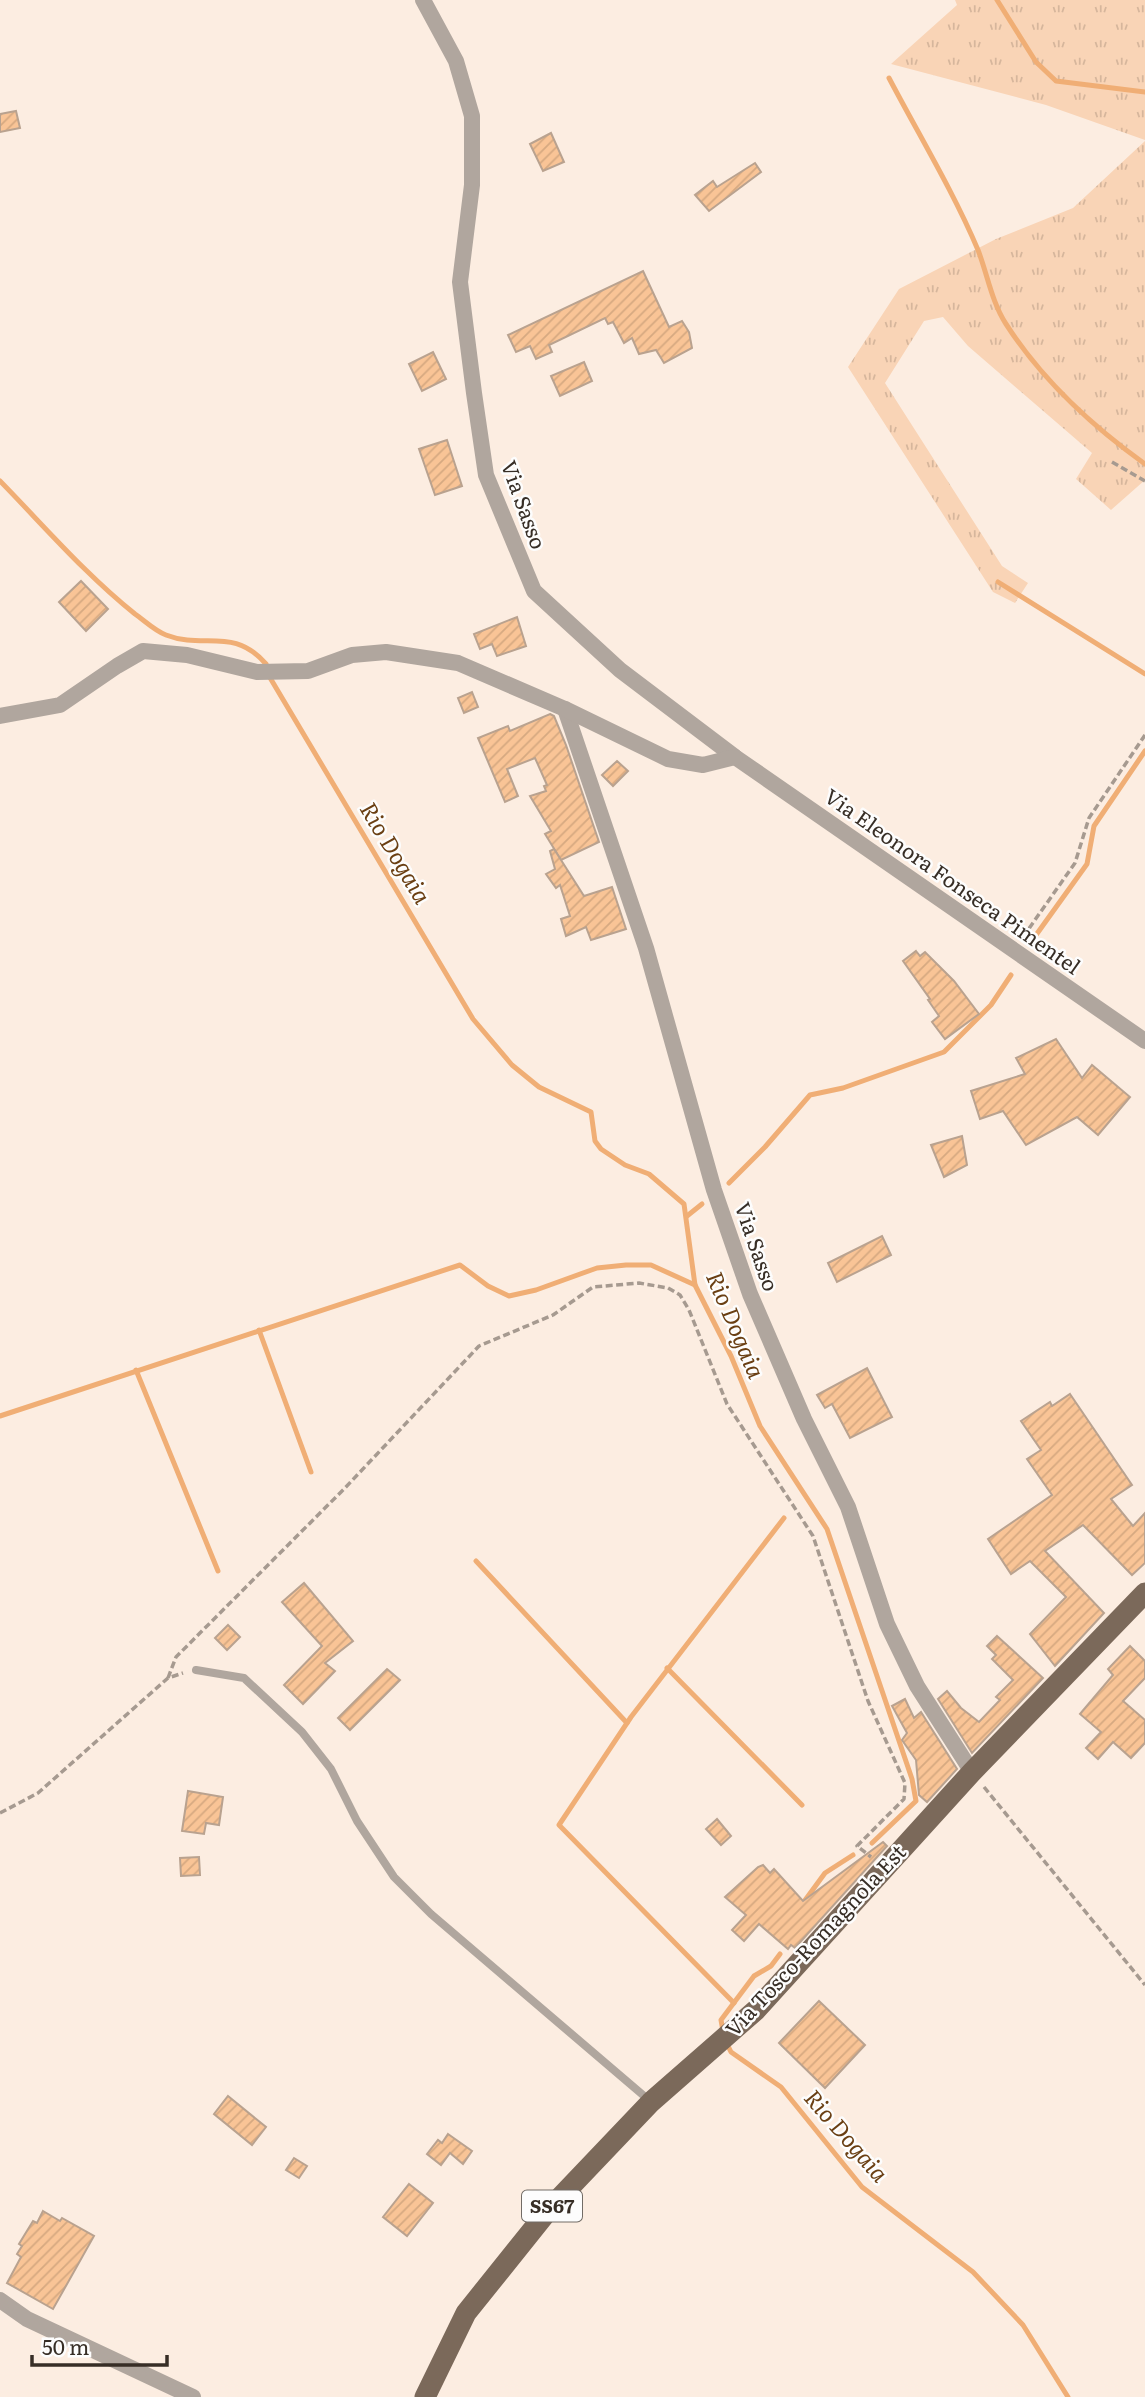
<svg xmlns="http://www.w3.org/2000/svg" width="1145" height="2397" viewBox="0 0 1145 2397" font-family="Literata,serif">
	<style>
		.grass { fill: url(#grass-tufts) }
		.lines { fill: none; stroke-linecap: round; stroke-linejoin: round }
		.stream { stroke: #f0ae75; stroke-width: 5 }
		.building { fill: url(#building-hatch); stroke: #b9a28f; stroke-width: 2 }
		.path { stroke: #a69a90; stroke-width: 3.5; stroke-dasharray: 7 3.5; stroke-linecap: butt }
		.lane { stroke: #b0a69e; stroke-width: 8 }
		.street { stroke: #b0a69e; stroke-width: 16 }
		.primary { stroke: #7b695a; stroke-width: 21 }
		.labels { text-anchor: middle; stroke-width: 5; stroke-linejoin: round; paint-order: stroke }
		.shield { fill: #fdfdfd; stroke: #726c66; stroke-width: 2 }
		.shield-label { font-size: 19px; font-weight: bold; fill: #372e26 }
		.street-label { font-size: 21px; fill: #372e26; stroke: #fdfdfd }
		.water-label { font-size: 23px; font-style: italic; fill: #6a3f13; stroke: #fdfdfd }
	</style>
	<defs>
		<pattern id="grass-tufts" width="24" height="20" patternUnits="userSpaceOnUse" patternTransform="scale(1.75)"><rect width="24" height="20" fill="#f9d4b6"/><path d="M3 7l-1-3M5 7V3M7 7l1-3M15 17l-1-3M17 17v-4M19 17l1-3" fill="none" stroke="#d6b69c"/></pattern>
		<pattern id="building-hatch" width="6" height="6" patternUnits="userSpaceOnUse" patternTransform="scale(1.75)"><rect width="6" height="6" fill="#f9c496"/><path d="M-1 1l2-2M0 6l6-6M5 7l2-2" fill="none" stroke="#d6a981"/></pattern>
	</defs>
	<rect width="100%" height="100%" fill="#fcede1"/>
	<g class="grass">
		<polygon points="955,0 1145,0 1145,140 1046,105 891,64 957,5"/>
		<polygon points="1145,141 1145,480 1111,510 1076,479 1092,453 968,346 943,317 924,321 885,383 1002,566 1028,583 1015,603 993,592 848,367 899,289 996,239 1073,208"/>
	</g>
	<g class="lines">
		<g class="stream">
			<polyline points="997,0 1036,62 1056,81 1145,92"/>
			<path d="M889,78C919,135 953,191 978,250C987,273 992,303 1006,324C1042,380 1092,426 1145,464"/>
			<path d="M0,481C44,526 86,575 135,614C145,621 155,631 166,635C204,650 233,626 266,664"/>
			<polyline points="998,582 1145,674"/>
			<polyline points="269,676 473,1019 512,1065 539,1087 591,1112 595,1141 601,1149 625,1165 649,1174 684,1204 695,1285 731,1356 760,1426 827,1529 912,1779 916,1801 872,1843"/>
			<polyline points="1031,942 1087,864 1094,826 1145,751"/>
			<polyline points="729,1183 765,1147 810,1095 843,1088 944,1052 991,1005 1011,975"/>
			<polyline points="687,1216 702,1204"/>
			<polyline points="259,1330 311,1472"/>
			<polyline points="136,1370 218,1571"/>
			<polyline points="0,1416 460,1265 488,1286 509,1296 536,1290 597,1268 626,1265 651,1265 695,1285"/>
			<polyline points="476,1561 627,1723"/>
			<polyline points="667,1668 802,1805"/>
			<polyline points="803,1903 825,1873 853,1855"/>
			<polyline points="734,2003 559,1825 631,1717 784,1518"/>
			<polyline points="723,2031 721,2020 754,1976 771,1966 780,1954"/>
			<polyline points="727,2044 731,2052 781,2087 862,2187 973,2272 1023,2325 1068,2397"/>
		</g>
	</g>
	<g class="building">
		<polygon points="16,111 20,128 0,132 0,114"/>
		<polygon points="551,133 564,162 543,171 530,144"/>
		<polygon points="755,163 761,172 709,211 695,195 713,181 717,187"/>
		<polygon points="643,271 669,327 682,321 689,332 692,348 664,363 656,350 639,354 632,338 624,343 613,322 608,324 605,318 549,345 552,352 536,359 530,346 516,352 508,335"/>
		<polygon points="433,352 446,379 422,391 409,364"/>
		<polygon points="584,362 592,381 560,396 551,376"/>
		<polygon points="447,440 462,486 435,495 419,449"/>
		<polygon points="81,581 108,609 86,631 59,602"/>
		<polygon points="517,617 526,646 497,656 492,644 480,649 474,634"/>
		<polygon points="472,692 478,707 464,713 458,698"/>
		<polygon points="550,714 554,716 566,745 599,842 561,860 545,834 551,831 530,796 546,791 544,786 547,785 535,758 507,769 518,796 505,802 478,738 508,726 510,731"/>
		<polygon points="617,761 628,771 613,786 602,775"/>
		<polygon points="554,849 584,896 612,887 626,929 591,940 586,927 566,936 561,919 570,916 560,885 556,888 546,874 555,869 550,851"/>
		<polygon points="916,951 920,956 925,952 954,981 979,1014 945,1039 932,1022 939,1016 928,1000 930,999 903,961"/>
		<polygon points="1056,1039 1082,1078 1092,1065 1130,1097 1098,1135 1077,1117 1026,1145 1003,1111 980,1119 971,1091 1025,1074 1016,1058"/>
		<polygon points="962,1136 967,1165 944,1177 931,1145"/>
		<polygon points="882,1236 891,1255 837,1282 828,1263"/>
		<polygon points="867,1368 892,1417 850,1438 832,1404 825,1408 817,1395"/>
		<polygon points="1070,1394 1132,1485 1111,1499 1133,1526 1145,1513 1145,1563 1132,1575 1083,1525 1045,1551 1104,1613 1055,1666 1030,1634 1066,1597 1030,1561 1011,1574 988,1539 1052,1495 1027,1459 1041,1450 1021,1421 1050,1402 1052,1406"/>
		<polygon points="304,1583 353,1641 325,1663 335,1671 303,1704 284,1685 322,1646 282,1602"/>
		<polygon points="228,1625 240,1637 227,1650 215,1638"/>
		<polygon points="997,1636 1043,1678 972,1753 938,1699 947,1691 961,1708 979,1722 1000,1700 996,1697 1013,1680 992,1659 996,1655 987,1646"/>
		<polygon points="1130,1646 1145,1661 1145,1678 1123,1701 1145,1720 1145,1743 1131,1758 1113,1742 1098,1759 1086,1748 1101,1732 1080,1714 1113,1675 1108,1669"/>
		<polygon points="387,1669 400,1680 350,1730 338,1718"/>
		<polygon points="905,1699 914,1718 921,1712 957,1769 927,1802 919,1795 916,1760 902,1740 907,1733 892,1706"/>
		<polygon points="188,1791 223,1797 219,1825 206,1823 204,1834 182,1831"/>
		<polygon points="717,1819 731,1836 721,1845 706,1829"/>
		<polygon points="883,1842 887,1846 795,1948 791,1945 788,1949 759,1924 744,1941 732,1930 746,1915 725,1897 758,1867 763,1865 770,1873 774,1869 803,1901"/>
		<polygon points="199,1857 200,1875 181,1876 180,1858"/>
		<polygon points="819,2001 865,2045 825,2088 779,2043"/>
		<polygon points="228,2096 266,2127 252,2145 214,2114"/>
		<polygon points="448,2134 472,2151 463,2164 450,2153 441,2165 427,2154 438,2140 442,2143"/>
		<polygon points="294,2158 307,2166 299,2178 286,2170"/>
		<polygon points="409,2184 433,2203 407,2236 383,2217"/>
		<polygon points="43,2211 60,2221 62,2218 94,2236 53,2309 7,2283 21,2257 17,2254 22,2246 19,2244 33,2221 37,2223"/>
	</g>
	<g class="lines">
		<g class="path">
			<polyline points="1112,462 1145,481"/>
			<polyline points="1023,937 1075,863 1089,818 1145,735"/>
			<polyline points="168,1678 176,1657 344,1489 479,1346 553,1315 593,1287 639,1283 668,1288 680,1295 689,1310 727,1404 813,1536 868,1701 905,1783 904,1799 857,1846 871,1857"/>
			<polyline points="984,1787 1145,1985"/>
			<polyline points="0,1813 38,1793 168,1678 183,1673"/>
		</g>
		<polyline class="lane" points="196,1670 244,1678 302,1732 331,1769 357,1821 394,1877 431,1914 650,2101"/>
		<g class="street">
			<polyline points="423,0 456,61 472,116 472,185 460,282 474,393 486,475 534,591 620,670 735,757 1145,1041"/>
			<polyline points="565,709 646,948 714,1190 750,1294 804,1419 848,1507 887,1624 917,1686 972,1772"/>
			<polyline points="0,716 60,705 117,666 143,651 187,655 257,672 308,671 352,655 386,652 458,663 565,709 668,759 703,765 735,757"/>
			<polyline points="0,2300 27,2319 193,2397"/>
		</g>
		<polyline class="primary" points="425,2397 466,2313 551,2207 651,2102 756,2010 972,1772 1145,1593"/>
	</g>
	<g class="labels">
		<rect class="shield" x="522" y="2190.5" width="60" height="31" rx="5"/>
		<g class="shield-label">
			<text x="552" y="2213">SS67</text>
		</g>
		<g class="street-label">
			<text transform="translate(523 505) rotate(70)" y="7">Via Sasso</text>
			<text transform="translate(952 882) rotate(35)" y="7">Via Eleonora Fonseca Pimentel</text>
			<text transform="translate(756 1247) rotate(71)" y="7">Via Sasso</text>
			<text transform="translate(816 1941) rotate(-47)" y="7">Via Tosco-Romagnola Est</text>
		</g>
		<g class="water-label">
			<text transform="translate(395 853) rotate(59)" y="8">Rio Dogaia</text>
			<text transform="translate(735 1325) rotate(67)" y="8">Rio Dogaia</text>
			<text transform="translate(846 2136) rotate(49)" y="8">Rio Dogaia</text>
		</g>
	</g>
	<path d="M32 2355v10h135v-10" fill="none" stroke="#372e26" stroke-width="3.5"/>
	<text x="42" y="2355" font-size="21" fill="#372e26" stroke="#fdfdfd" stroke-width="5" paint-order="stroke">50 m</text>
</svg>
